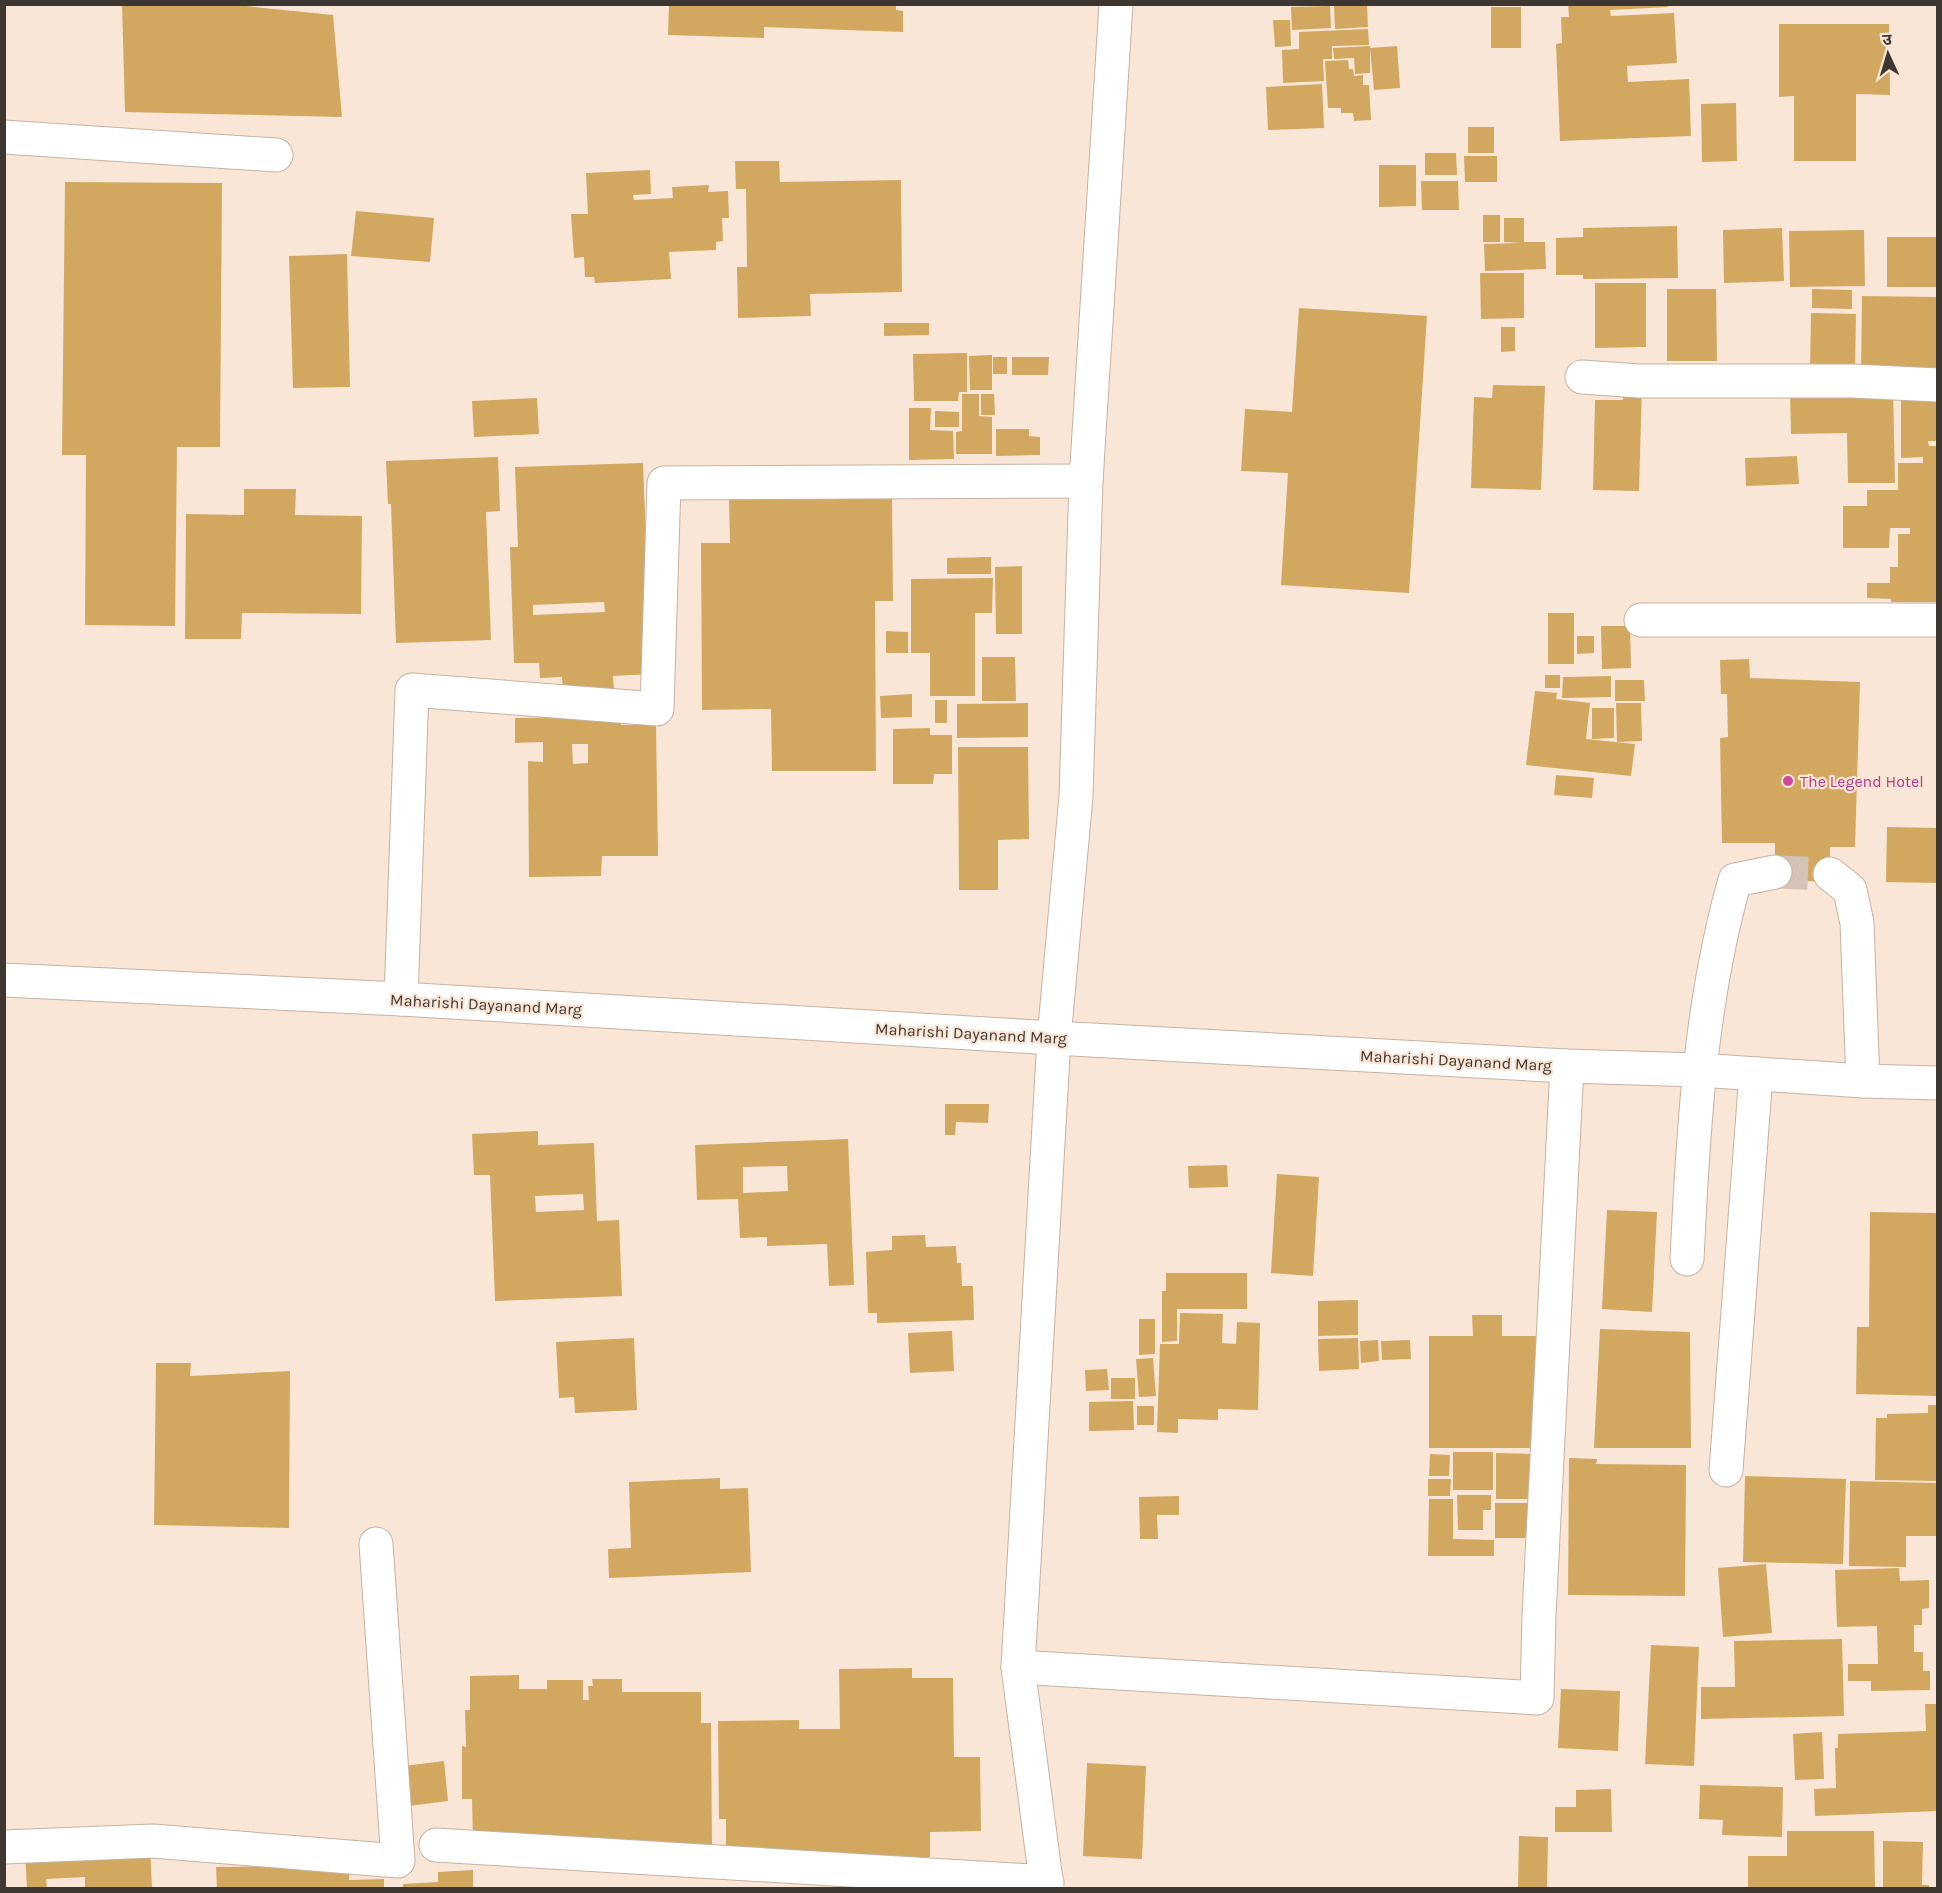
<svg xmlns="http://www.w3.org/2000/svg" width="1942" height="1893" viewBox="0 0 1942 1893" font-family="Karla,'Noto Sans Devanagari',sans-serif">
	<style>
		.building { fill: #d2a861; fill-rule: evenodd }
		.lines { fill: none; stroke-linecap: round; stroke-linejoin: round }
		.minor-tunnel { stroke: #d4c3b6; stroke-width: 33; stroke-dasharray: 33 16; stroke-linecap: butt }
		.minor-casing { stroke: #c5b2a3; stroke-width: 35 }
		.minor { stroke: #fff; stroke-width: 33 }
		.hotel-dot { fill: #d1479c; stroke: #fae6d7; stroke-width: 2 }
		.labels { text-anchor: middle; stroke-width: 4.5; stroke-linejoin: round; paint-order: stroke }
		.hotel-label { font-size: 16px; fill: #b23c85; stroke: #fae6d7; text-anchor: start }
		.street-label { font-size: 16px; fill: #3e3731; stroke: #fae6d7 }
	</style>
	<rect width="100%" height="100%" fill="#fae6d7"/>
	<g class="building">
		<polygon points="122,4 226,4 333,15 342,117 125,112"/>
		<polygon points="669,4 896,4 896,10 903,11 903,32 764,27 764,38 668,35"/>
		<polygon points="1568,4 1667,4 1668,7 1610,10 1611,16 1674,13 1677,63 1627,66 1628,82 1689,79 1691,136 1560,141 1556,44 1562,43 1561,17 1569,17"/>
		<polygon points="1367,5 1368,27 1335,29 1334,6"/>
		<polygon points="1330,6 1331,28 1292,30 1291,7"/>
		<rect x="1491" y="7" width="30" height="41"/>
		<polygon points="1273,20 1290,20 1291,46 1275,47"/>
		<polygon points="1779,24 1889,24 1890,95 1856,94 1856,161 1794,161 1794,96 1779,97"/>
		<polygon points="1368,29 1369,45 1332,46 1332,59 1323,59 1324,81 1283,83 1282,50 1299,49 1299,32"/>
		<polygon points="1370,46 1370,73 1355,74 1354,58 1334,59 1333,48"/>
		<polygon points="1397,46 1400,88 1374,90 1370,48"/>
		<polygon points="1348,60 1349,69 1353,69 1354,76 1363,75 1363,85 1369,85 1371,120 1354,121 1353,113 1341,113 1341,108 1328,108 1325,61"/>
		<polygon points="1322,84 1324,128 1268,130 1266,87"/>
		<polygon points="1736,103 1737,161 1702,162 1701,104"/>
		<rect x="1468" y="127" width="26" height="26"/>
		<polygon points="1425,153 1456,153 1457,175 1425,175"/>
		<polygon points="1464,156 1497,156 1497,182 1465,182"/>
		<polygon points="735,161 779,161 780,182 901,180 902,292 810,294 811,316 738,318 737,267 747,267 746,189 736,189"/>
		<polygon points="1379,165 1416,165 1416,206 1379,207"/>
		<polygon points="650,170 651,194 633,195 634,200 673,198 672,187 709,185 708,192 728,191 729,218 722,218 723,241 716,242 716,250 669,252 671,279 595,283 594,277 585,277 584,257 574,258 571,214 588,214 586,173"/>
		<polygon points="1421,181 1458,181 1459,210 1422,210"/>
		<polygon points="65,182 222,183 220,447 177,447 175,626 85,625 86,455 62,455"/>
		<polygon points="356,211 434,218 430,262 351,256"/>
		<rect x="1483" y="215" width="17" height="27"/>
		<polygon points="1504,218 1524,218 1524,242 1545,242 1546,269 1485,271 1484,244 1521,243 1504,242"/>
		<polygon points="1677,226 1678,278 1583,279 1583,275 1556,275 1556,238 1583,237 1583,228"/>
		<polygon points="1782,228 1784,281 1724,283 1723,230"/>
		<polygon points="1864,230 1865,286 1790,287 1789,231"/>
		<rect x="1887" y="237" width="51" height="50"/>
		<polygon points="347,254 350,387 293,388 289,256"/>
		<polygon points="1480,273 1524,273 1524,318 1481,319"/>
		<polygon points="1595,283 1646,283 1646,347 1595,348"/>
		<polygon points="1667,289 1716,289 1717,361 1667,361"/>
		<polygon points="1812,289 1852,290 1852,309 1812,308"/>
		<polygon points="1862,296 1938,297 1938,376 1861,375"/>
		<polygon points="1299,308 1427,316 1409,593 1281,585 1288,473 1241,471 1245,409 1292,412"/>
		<polygon points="1811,313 1856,314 1855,371 1810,371"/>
		<polygon points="884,323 929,323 929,335 884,336"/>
		<polygon points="1501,327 1515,327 1515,351 1501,352"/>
		<polygon points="967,353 967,392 959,392 958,401 914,401 913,354"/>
		<polygon points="992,355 992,390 970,390 969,356"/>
		<rect x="993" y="357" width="14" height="17"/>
		<polygon points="1012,357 1049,357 1048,375 1012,375"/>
		<polygon points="1493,385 1545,386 1541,490 1471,488 1474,397 1492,398"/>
		<polygon points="1623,385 1642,385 1639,491 1593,490 1595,400 1623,400"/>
		<polygon points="1893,389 1895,483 1848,483 1847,433 1791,434 1790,390"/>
		<polygon points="1928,389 1928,402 1938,402 1938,441 1928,441 1929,446 1938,446 1938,602 1891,602 1891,599 1867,598 1867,583 1890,583 1890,567 1898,567 1898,534 1910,534 1910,528 1890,528 1889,548 1843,548 1843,506 1867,506 1867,490 1898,490 1898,463 1923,463 1923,457 1901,458 1901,390"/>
		<polygon points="962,394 979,394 979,416 992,417 992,454 956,454 956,432 962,431"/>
		<polygon points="981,394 994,394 995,415 981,415"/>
		<polygon points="537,398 539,434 474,437 472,401"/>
		<polygon points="909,408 931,408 930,430 953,431 954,459 909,460"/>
		<polygon points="935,411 959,412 959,427 935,427"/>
		<polygon points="996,429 1029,429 1029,436 1040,437 1040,455 996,456"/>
		<polygon points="1797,456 1799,484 1746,486 1745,458"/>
		<polygon points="498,457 500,511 486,512 491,640 396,643 391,504 388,504 386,461"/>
		<path d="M643,463L651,674L613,676L614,692L563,694L562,677L540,678L539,663H514L510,547H518L515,467ZM604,602L605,612L533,615V605Z"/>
		<polygon points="244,489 296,489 295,515 362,516 361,614 242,613 241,639 185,639 186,514 244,515"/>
		<polygon points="892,495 893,601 875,601 876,771 772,771 771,709 702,710 701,543 730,543 729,497"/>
		<polygon points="991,557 991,574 947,574 947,558"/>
		<polygon points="1022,566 1022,634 996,634 995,567"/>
		<polygon points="993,578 992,613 975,613 975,696 930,696 930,653 911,653 911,579"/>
		<rect x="1548" y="613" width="26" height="51"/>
		<polygon points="1601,626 1630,626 1631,668 1602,669"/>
		<polygon points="886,631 908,632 908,653 886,653"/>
		<polygon points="1577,636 1594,636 1594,653 1577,654"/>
		<polygon points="982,657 1015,657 1016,701 982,701"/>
		<polygon points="1749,659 1750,678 1860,682 1855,847 1830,847 1830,882 1775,880 1775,843 1722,843 1720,738 1728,737 1727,694 1721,694 1720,660"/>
		<rect x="1545" y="675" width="15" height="13"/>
		<polygon points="1611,676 1611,697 1562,698 1563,677"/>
		<polygon points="1615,680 1644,680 1645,701 1615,701"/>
		<polygon points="1535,691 1557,693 1556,699 1590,703 1586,739 1635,744 1631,776 1526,765"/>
		<polygon points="912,694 912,717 881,718 880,696"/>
		<rect x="935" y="700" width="12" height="23"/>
		<polygon points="1028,703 1028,737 957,738 957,704"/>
		<polygon points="1616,703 1641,703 1642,741 1617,742"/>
		<polygon points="1592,708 1614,708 1614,738 1592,739"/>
		<path d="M621,717V725H656L658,856H602L601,876L529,877L528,761L543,762V742L515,743V718ZM572,744H588V763L573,764Z"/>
		<polygon points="930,728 930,735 952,735 952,774 934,774 933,784 893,784 893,729"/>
		<polygon points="958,747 1028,747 1029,839 998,840 998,890 959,890"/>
		<polygon points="1556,775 1594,778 1592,798 1554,795"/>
		<polygon points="1887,827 1938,828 1938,883 1886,882"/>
		<polygon points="945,1104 989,1104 988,1123 956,1122 955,1135 945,1135"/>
		<path d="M538,1131V1145L594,1143L597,1221L619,1220L622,1296L495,1301L490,1175H474L472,1134ZM583,1194L584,1210L536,1212L535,1196Z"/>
		<path d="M848,1139L854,1285L829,1286L827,1244L767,1246V1237L740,1238L738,1199L697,1200L695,1145ZM787,1166L788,1191L743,1193V1167Z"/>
		<polygon points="1227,1165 1228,1187 1189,1188 1188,1166"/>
		<polygon points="1277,1174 1319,1177 1313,1276 1271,1273"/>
		<polygon points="1607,1210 1657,1212 1652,1312 1602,1309"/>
		<polygon points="1870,1212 1938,1213 1938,1396 1856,1394 1857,1327 1869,1327"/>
		<polygon points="925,1235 926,1247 956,1246 957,1263 961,1263 962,1286 973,1286 974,1320 877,1323 877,1313 868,1313 866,1252 892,1250 892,1236"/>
		<polygon points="1166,1273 1247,1273 1247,1309 1177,1309 1177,1341 1162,1342 1162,1291 1166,1291"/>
		<polygon points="1358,1300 1358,1335 1318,1336 1318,1301"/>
		<polygon points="1180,1313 1223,1314 1222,1343 1236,1344 1237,1322 1260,1323 1258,1410 1218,1409 1218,1420 1178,1419 1178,1433 1157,1432 1160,1344 1179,1344"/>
		<polygon points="1472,1315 1502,1315 1502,1336 1541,1336 1541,1448 1429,1448 1429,1336 1473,1336"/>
		<polygon points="1139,1319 1155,1319 1155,1354 1139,1355"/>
		<polygon points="1600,1329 1690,1332 1691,1448 1594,1448"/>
		<polygon points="952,1331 954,1371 910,1373 908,1333"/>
		<polygon points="634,1338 637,1410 575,1413 574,1397 559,1398 556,1342"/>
		<polygon points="1358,1338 1359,1369 1319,1371 1318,1339"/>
		<polygon points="1378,1340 1379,1361 1361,1363 1360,1341"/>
		<polygon points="1410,1340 1411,1359 1382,1360 1381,1341"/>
		<polygon points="1153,1358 1156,1396 1139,1397 1136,1359"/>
		<polygon points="156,1363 191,1363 190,1376 290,1371 289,1528 154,1525"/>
		<polygon points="1107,1369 1109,1390 1086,1391 1085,1370"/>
		<rect x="1111" y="1378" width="24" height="21"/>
		<polygon points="1133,1401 1134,1430 1089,1431 1089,1402"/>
		<polygon points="1928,1405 1938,1405 1938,1481 1875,1480 1876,1418 1887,1418 1887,1414 1928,1413"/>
		<rect x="1137" y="1406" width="17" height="19"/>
		<rect x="1453" y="1452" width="40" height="38"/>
		<polygon points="1496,1453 1536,1454 1536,1499 1496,1499"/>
		<polygon points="1430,1454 1450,1455 1449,1476 1429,1476"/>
		<polygon points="1569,1458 1597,1459 1596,1464 1686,1465 1685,1596 1568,1595"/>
		<polygon points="1745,1476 1846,1479 1843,1564 1743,1562"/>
		<polygon points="720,1478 720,1489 748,1488 751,1572 609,1578 608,1549 631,1548 629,1482"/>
		<polygon points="1428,1479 1451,1479 1450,1496 1428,1496"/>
		<polygon points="1850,1481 1938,1483 1938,1536 1906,1536 1906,1567 1849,1566"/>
		<polygon points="1457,1495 1491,1495 1491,1510 1483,1510 1483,1530 1458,1530"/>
		<polygon points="1179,1496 1179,1515 1157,1515 1158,1539 1140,1539 1139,1497"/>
		<polygon points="1429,1499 1453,1499 1453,1539 1494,1540 1494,1556 1428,1556"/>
		<rect x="1495" y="1503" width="36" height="35"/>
		<polygon points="1766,1564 1772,1633 1723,1637 1718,1568"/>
		<polygon points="1899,1568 1900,1581 1929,1580 1929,1608 1922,1609 1922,1625 1914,1625 1914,1652 1923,1652 1923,1671 1930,1671 1930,1690 1871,1691 1871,1681 1848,1681 1848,1664 1878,1664 1877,1626 1837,1627 1835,1570"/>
		<polygon points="1842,1639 1844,1716 1701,1719 1701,1687 1735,1687 1734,1641"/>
		<polygon points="1651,1645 1699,1647 1694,1766 1645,1764"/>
		<polygon points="912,1668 912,1678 953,1678 954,1757 980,1757 981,1831 930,1832 930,1857 726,1859 726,1819 719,1819 718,1721 799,1720 799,1729 840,1729 839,1669"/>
		<polygon points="519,1675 519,1689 547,1689 547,1680 583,1680 583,1700 589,1700 588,1686 593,1686 592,1679 622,1679 622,1692 701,1692 701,1723 711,1723 712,1849 473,1840 472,1799 462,1799 462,1746 466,1747 465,1710 470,1710 470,1676"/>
		<polygon points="1561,1689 1620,1691 1618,1751 1558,1748"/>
		<polygon points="1925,1704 1938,1704 1938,1811 1815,1816 1814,1789 1836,1788 1835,1748 1838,1748 1838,1734 1926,1731"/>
		<polygon points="1822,1732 1824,1779 1795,1780 1793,1734"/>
		<polygon points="444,1761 448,1801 409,1806 404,1766"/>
		<polygon points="1087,1763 1146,1766 1142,1859 1083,1856"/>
		<polygon points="1700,1785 1783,1787 1782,1837 1722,1835 1723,1820 1699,1819"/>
		<polygon points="1611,1789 1612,1832 1555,1832 1555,1807 1576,1807 1576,1790"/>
		<polygon points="1787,1831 1874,1831 1875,1888 1748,1888 1748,1856 1787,1856"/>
		<polygon points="1519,1836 1548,1837 1547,1888 1518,1888"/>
		<polygon points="1883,1841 1923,1842 1922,1885 1929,1885 1929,1888 1883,1888"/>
		<polygon points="150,1846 152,1888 85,1888 85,1877 46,1879 47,1888 27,1888 25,1853"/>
		<polygon points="350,1865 349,1880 384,1879 384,1888 217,1888 216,1867"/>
		<polygon points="473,1870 473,1888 403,1888 403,1884 438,1882 438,1872"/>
	</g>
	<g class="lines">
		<polyline class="minor-tunnel" points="1775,872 1830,874"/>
		<g class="minor-casing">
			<g id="minor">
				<polyline points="4,137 276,155"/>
				<polyline points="1582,377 1639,381 1852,381 1938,385"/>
				<polyline points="1641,620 1938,620"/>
				<polyline points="1830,874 1850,890 1857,923 1863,1081"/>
				<polyline points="4,980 401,999 1054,1038 1567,1066 1699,1070 1863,1081 1938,1083"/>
				<polyline points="401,999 412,690 657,709 664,483 1086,481"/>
				<path d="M1687,1259C1693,1132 1700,1003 1735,880L1775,872"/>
				<polyline points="1726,1470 1756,1074"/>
				<polyline points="1018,1667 1537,1698 1539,1615 1567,1066"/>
				<polyline points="436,1845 1047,1882"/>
				<polyline points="4,1847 153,1841 398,1861 376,1544"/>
				<polyline points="1047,1888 1018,1667 1054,1038 1076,796 1086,481 1116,4"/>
			</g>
		</g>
		<use href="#minor" class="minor"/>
	</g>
	<circle class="hotel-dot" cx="1788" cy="781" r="6"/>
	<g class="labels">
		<g class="hotel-label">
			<text x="1800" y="787">The Legend Hotel</text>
		</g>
		<g class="street-label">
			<text transform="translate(486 1004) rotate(3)" y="6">Maharishi Dayanand Marg</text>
			<text transform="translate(971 1033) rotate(3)" y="6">Maharishi Dayanand Marg</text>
			<text transform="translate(1456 1060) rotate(3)" y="6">Maharishi Dayanand Marg</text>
		</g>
	</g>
	<rect width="1942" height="1893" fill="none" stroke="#3e3731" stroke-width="12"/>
	<g transform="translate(1888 54) rotate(356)" stroke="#fae6d7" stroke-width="4.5" paint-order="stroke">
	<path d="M0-4.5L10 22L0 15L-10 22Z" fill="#3e3731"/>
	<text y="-9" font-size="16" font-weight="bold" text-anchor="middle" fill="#3e3731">उ</text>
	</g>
</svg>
